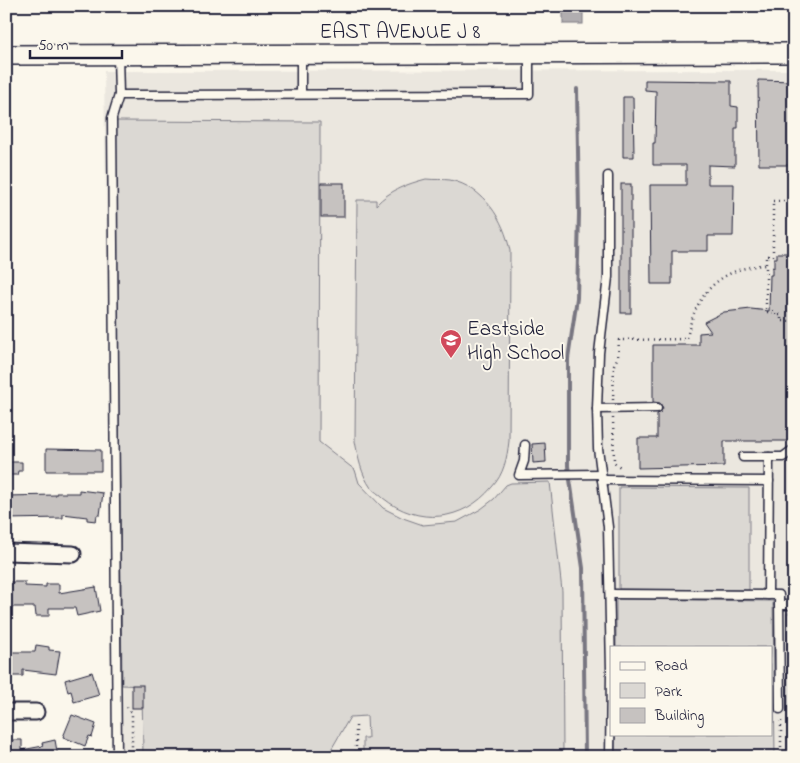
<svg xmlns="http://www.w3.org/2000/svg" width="800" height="763" viewBox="0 0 800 763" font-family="'Indie Flower',sans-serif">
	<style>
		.built { fill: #ebe7df; fill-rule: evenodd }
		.green { fill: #dbd8d3; stroke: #7e7d87 }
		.water { fill: #b1aeb0; stroke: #787681 }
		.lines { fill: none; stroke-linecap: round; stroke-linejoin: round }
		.stream { stroke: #787681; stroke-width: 4 }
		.building { fill: #c6c2c0; stroke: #22223b }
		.service-casing { stroke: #22223b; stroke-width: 11 }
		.minor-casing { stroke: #22223b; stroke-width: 19 }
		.tertiary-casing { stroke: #22223b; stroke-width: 22 }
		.path { stroke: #22223b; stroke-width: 2.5; stroke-dasharray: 1 4; stroke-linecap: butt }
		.service { stroke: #fbf7ec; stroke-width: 8 }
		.minor { stroke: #fbf7ec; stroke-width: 15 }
		.tertiary { stroke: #fbf7ec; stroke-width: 19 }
		.labels { text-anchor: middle; stroke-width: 4; stroke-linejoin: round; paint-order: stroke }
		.street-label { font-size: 21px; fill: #22223b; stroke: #fbf7ec }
		.poi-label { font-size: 21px; fill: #22223b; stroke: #fbf7ec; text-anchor: start }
	</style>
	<rect width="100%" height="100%" fill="#fbf7ec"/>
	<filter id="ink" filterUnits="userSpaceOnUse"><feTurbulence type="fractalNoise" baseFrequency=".02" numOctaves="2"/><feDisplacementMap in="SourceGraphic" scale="10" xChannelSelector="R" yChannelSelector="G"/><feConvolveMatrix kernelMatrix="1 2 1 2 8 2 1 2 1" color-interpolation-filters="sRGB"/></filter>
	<g filter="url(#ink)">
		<path class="built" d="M794,70V757H114L104,71ZM611,647H771V734H611Z"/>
		<g class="green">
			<polygon points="116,121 320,122 319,442 355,470 359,483 383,508 403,518 423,525 457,522 481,509 494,499 506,485 511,483 550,482 562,591 563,757 363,757 363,738 368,738 367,716 350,717 332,748 323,757 143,756 142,686 122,685"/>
			<path d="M426,179C434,180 443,179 450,180C484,187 504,220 510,251L509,441C507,458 504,474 492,487C463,522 418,526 383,498C379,494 374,491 371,488C361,474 358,457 355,441L357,200H376V205C390,190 407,184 426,179Z"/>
			<polygon points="619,487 749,488 749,590 619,589"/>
			<polygon points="616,599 773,601 775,757 615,757 615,734 771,734 771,647 616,647"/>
			<polygon points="787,613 794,613 794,757 788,757"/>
		</g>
		<rect class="water" x="563" y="6" width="20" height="18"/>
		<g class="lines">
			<polyline class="stream" points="577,89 579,214 577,298 568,359 568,466 583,568 585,757"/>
		</g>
		<g class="building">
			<polygon points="645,80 731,81 731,106 738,107 738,128 735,128 735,166 708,165 708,184 734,184 733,236 708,236 708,251 672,251 672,284 651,284 650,185 686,185 686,165 653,165 653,143 655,143 656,91 645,90"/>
			<polygon points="758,80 794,81 794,165 759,165"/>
			<polygon points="623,97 633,97 634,157 623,157"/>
			<rect x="321" y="183" width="23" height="34"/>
			<rect x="621" y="184" width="10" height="129"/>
			<polygon points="777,253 794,253 794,404 791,404 791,441 724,441 724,466 638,468 638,438 657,438 657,414 660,413 663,408 660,403 653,402 653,345 699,345 699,333 711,332 704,322 724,312 751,309 769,311 770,275 772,275 772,267 774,268 774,258 777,258"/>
			<polygon points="545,443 546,462 533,463 532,444"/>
			<polygon points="46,449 101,450 101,471 46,471"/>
			<polygon points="6,462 22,462 22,471 18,471 17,475 6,475"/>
			<polygon points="79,490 103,493 100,515 97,515 96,521 87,520 87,517 63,514 63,518 6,519 6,496 56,495 56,493 79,493"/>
			<polygon points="6,582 25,582 25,586 46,587 46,584 59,584 59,593 96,587 100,611 77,616 75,608 49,608 49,616 36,616 35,607 6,607"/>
			<polygon points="36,645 49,647 49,650 60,651 56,674 23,670 23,676 10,676 10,673 6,673 6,652 35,652"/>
			<polygon points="92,672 99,695 74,702 71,691 68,692 65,680"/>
			<rect x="132" y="685" width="11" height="23"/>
			<polygon points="72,715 96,724 92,737 89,736 85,746 63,737"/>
			<polygon points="6,740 22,740 22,750 43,746 42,743 55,740 58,757 6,757"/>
		</g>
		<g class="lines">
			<g class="service-casing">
				<g id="service">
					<polyline points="301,54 301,94"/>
					<polyline points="119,95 529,94 529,54"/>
					<polyline points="608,176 608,277 599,353 597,409 598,448 608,527 611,671 610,757"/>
					<polyline points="597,409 657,408"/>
					<polyline points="525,445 524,461 519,475 601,474"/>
					<polyline points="743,457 769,457 768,595"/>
					<polyline points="769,457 783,457 794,449"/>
					<polyline points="602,480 769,481"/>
					<polyline points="610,594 779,595 780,709"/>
					<polyline points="779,605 794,605"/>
					<polyline points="117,757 112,118 119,95 118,55"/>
				</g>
			</g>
			<g class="minor-casing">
				<g id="minor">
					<polyline points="6,552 73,554"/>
					<polyline points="6,712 36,712"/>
				</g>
			</g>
			<g class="tertiary-casing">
				<polyline id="tertiary" points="6,55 794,53"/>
			</g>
			<g class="path">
				<polyline points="794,201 773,201 773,256 766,256 766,312 775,312 775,315 781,315 781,321 794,321"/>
				<path d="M613,400L614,365L618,357L619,340L687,339C694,295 720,267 766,265"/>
				<polyline points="613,418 614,462 620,467"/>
				<polyline points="127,707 132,713 132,757"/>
				<polyline points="781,721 781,757"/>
				<polyline points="356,757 356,724"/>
			</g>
			<use href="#service" class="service"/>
			<use href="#minor" class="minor"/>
			<use href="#tertiary" class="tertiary"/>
		</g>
	</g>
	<defs>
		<g id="school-pin" transform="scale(1.125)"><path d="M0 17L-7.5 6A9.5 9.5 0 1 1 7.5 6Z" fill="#d1495b" stroke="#fbf7ec"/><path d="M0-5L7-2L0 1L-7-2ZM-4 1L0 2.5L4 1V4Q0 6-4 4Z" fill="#fff"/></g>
	</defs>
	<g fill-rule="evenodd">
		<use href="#school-pin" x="451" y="340"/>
	</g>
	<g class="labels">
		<g class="street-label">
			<text x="400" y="38">EAST AVENUE J 8</text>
		</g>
		<g class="poi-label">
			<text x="467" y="335">Eastside<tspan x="467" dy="24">High School</tspan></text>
		</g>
	</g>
	<rect width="800" height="763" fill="none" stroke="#fbf7ec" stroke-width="25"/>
	<rect x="12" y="12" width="775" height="738" fill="none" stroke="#22223b" stroke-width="2" filter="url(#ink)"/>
	<rect x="610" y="646" width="162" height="90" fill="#fbf7ec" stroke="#a4a2a5"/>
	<rect x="620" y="662" width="25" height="8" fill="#fbf7ec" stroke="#a4a2a5"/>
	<text x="655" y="670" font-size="15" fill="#22223b">Road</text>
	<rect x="620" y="683" width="25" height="15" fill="#dbd8d3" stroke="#a4a2a5"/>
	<text x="655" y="696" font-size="15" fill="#22223b">Park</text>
	<rect x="620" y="708" width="25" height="15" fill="#c6c2c0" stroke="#a4a2a5"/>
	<text x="655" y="720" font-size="15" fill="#22223b">Building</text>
	<path d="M30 50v8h92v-8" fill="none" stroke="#22223b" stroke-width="2.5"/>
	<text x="38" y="50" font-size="15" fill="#22223b" stroke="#fbf7ec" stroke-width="4" paint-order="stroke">50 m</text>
</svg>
